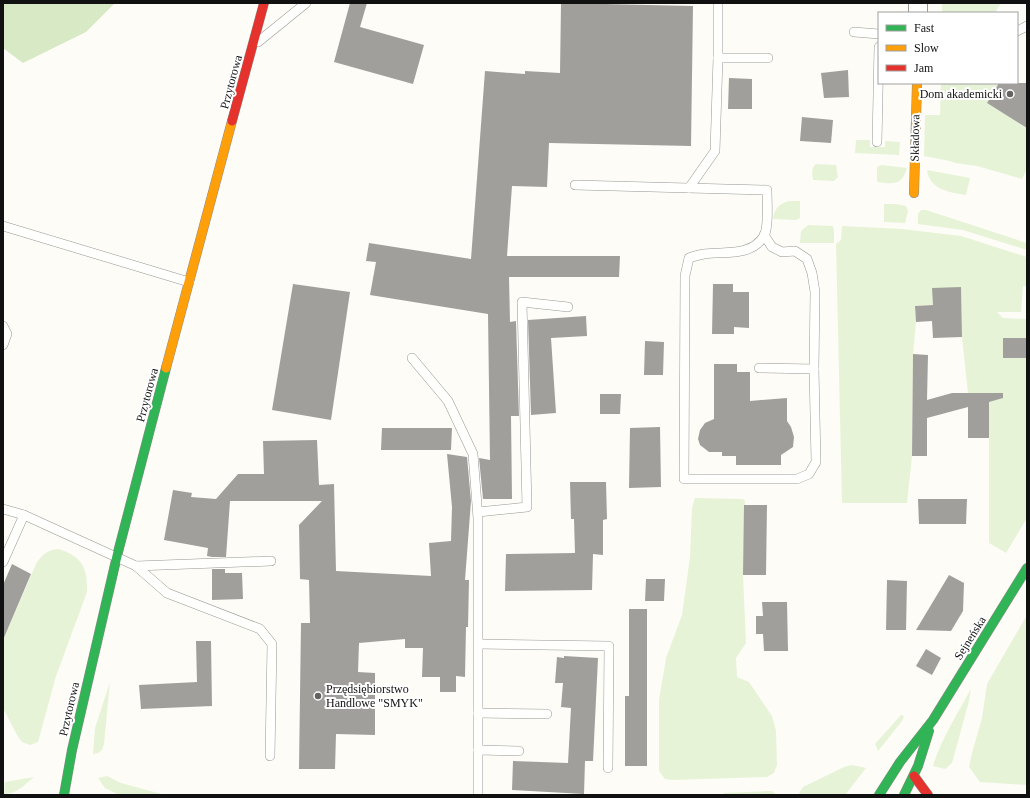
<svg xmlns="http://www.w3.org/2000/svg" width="1030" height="798" viewBox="0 0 1030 798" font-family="'Times New Roman',serif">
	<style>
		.green { fill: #e7f3d7 }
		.forest { fill: #d8eac5 }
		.building { fill: #a19f9c }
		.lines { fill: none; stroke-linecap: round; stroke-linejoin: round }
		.lane-casing { stroke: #979795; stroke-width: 10 }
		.street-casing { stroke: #979795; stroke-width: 20 }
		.fast-casing { stroke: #8e8d8b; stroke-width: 10 }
		.slow-casing { stroke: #8e8d8b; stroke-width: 10 }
		.jam-casing { stroke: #8e8d8b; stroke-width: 10 }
		.lane { stroke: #fffffe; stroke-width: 9 }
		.street { stroke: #fffffe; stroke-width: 18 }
		.fast { stroke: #30b455; stroke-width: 9 }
		.slow { stroke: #ff9f0a; stroke-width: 9 }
		.jam { stroke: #e5322d; stroke-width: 9 }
		.poi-dot { fill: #646362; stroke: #fff; stroke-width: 1.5 }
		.labels { text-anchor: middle; stroke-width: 4; stroke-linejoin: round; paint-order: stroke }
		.street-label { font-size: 12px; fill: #111; stroke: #fff }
		.poi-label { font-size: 12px; fill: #111; stroke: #fff; text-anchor: end }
	</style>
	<rect width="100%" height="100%" fill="#fdfcf7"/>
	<g class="green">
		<polygon points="942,3 1001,3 995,13 942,13"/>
		<polygon points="941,83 995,83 998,85 987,103 1027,128 1027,169 1022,179 977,166 955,163 950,161 924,156 925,115 940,115"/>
		<polygon points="856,140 870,140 870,147 885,147 885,141 900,142 899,155 855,153"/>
		<path d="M816,164L836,165L838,177L834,181L813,180C812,174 811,168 816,164Z"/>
		<path d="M882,165L907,168C902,186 893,184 877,182V167Z"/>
		<path d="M927,170L970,178L966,195C949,192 930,190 927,170Z"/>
		<path d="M791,201H800V218L796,220L773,219C774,208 781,202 791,201Z"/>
		<polygon points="884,204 896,204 906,206 908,211 905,223 884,222"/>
		<polygon points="921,210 926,210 1027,243 1027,250 963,230 918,224 918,214"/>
		<polygon points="808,225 833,226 834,231 834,243 800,243 801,231"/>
		<polygon points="842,226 902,229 961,236 1027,257 1027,286 1023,286 1021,312 997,312 1003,318 1027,319 1027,338 1003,339 1003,358 1027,358 1027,518 1006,553 989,543 989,393 968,393 962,337 961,287 933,305 915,306 916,322 913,354 912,456 907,503 842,503 836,244 841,240"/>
		<polygon points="695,498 743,499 745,501 743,575 746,643 736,658 737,677 749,682 772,716 776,731 777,765 774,773 767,777 673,780 665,779 659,771 659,700 666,658 682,615 690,557 692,508"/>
		<path d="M58,549C82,556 88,568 87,592L56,676L38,742L30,745L22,742L17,735L3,708V640L36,564C42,555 47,550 58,549Z"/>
		<polygon points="1027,615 1027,785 980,782 969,767 972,753 982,718 987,684"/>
		<polygon points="110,682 104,744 102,750 98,753 93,754 95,728"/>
		<path d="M971,689L969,701L952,763L945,769L933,766C941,739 958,713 971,689Z"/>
		<polygon points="901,715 904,716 902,721 878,751 875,744"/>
		<polygon points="852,765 866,768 845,795 798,795 803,787 844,767"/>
		<polygon points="107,776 121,783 165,795 119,795 105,788 98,778"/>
		<path d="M34,777C24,785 17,794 4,794L5,782Z"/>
		<polygon points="767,791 772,791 777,795 724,795 724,793"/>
	</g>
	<polygon class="forest" points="3,3 115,3 86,32 23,63 3,48"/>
	<g class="building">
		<polygon points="350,3 367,3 360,27 424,45 413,84 334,62"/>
		<polygon points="561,3 693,6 691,146 549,143 547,187 512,186 507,256 620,256 619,277 509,277 510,322 516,321 519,416 511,416 512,499 483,499 479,458 490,460 488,314 370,295 376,262 366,261 369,243 471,259 485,71 525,74 525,71 560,73"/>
		<polygon points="848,70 849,97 824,98 821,73"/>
		<polygon points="729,78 752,79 752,109 728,109"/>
		<polygon points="999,83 1027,83 1027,128 987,103"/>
		<polygon points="802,117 833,120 831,143 800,141"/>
		<polygon points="293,284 350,292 331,420 272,410"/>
		<polygon points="713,284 733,284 733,292 749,292 749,328 734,327 734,334 712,334"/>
		<polygon points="961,287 962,337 933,338 932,321 916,322 915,306 933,305 932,288"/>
		<polygon points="586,316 587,336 551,338 556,413 531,415 528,320"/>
		<rect x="1003" y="338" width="24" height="20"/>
		<polygon points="645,341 664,342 663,375 644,375"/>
		<polygon points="913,354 928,355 927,400 952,393 1003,393 1003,398 989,402 989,438 968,438 968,407 927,418 927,456 912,456"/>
		<polygon points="714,364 737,364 737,372 750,372 750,401 787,398 787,421 791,427 794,437 793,447 781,455 781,465 736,465 736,456 722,456 722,452 709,452 700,445 698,439 700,430 705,423 714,419"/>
		<polygon points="600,394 621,394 620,414 600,414"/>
		<polygon points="660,427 661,487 629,488 630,428"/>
		<polygon points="382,428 452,428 451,450 381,450"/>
		<polygon points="317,440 319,485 334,484 336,571 431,576 429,543 451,541 452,507 447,454 467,457 471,501 465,580 469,580 468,627 466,627 465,677 456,676 456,692 440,692 440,677 422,677 423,648 405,648 405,639 359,643 358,672 375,673 375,735 336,734 335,769 299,769 301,623 310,623 309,580 300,579 299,525 322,501 230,501 226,557 212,557 207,556 208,548 164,540 173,490 192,493 191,497 216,499 238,474 264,474 263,441"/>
		<polygon points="570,482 606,482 607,519 603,520 603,555 593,554 592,590 505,591 506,554 575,553 574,519 571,519"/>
		<polygon points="918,499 967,499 966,524 919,524"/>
		<polygon points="744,505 767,505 766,575 743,575"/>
		<polygon points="12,564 31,574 3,640 3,585"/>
		<polygon points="212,569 225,569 225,573 242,573 243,599 212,600"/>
		<polygon points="949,575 964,583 963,611 951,631 916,630"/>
		<polygon points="646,579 665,579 664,601 645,601"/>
		<polygon points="887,580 907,581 906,630 886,630"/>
		<polygon points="762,602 787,602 788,651 764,651 763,634 756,634 756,616 763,616"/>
		<polygon points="629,609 647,609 647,766 625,766 625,696 629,696"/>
		<polygon points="196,641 211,641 212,706 141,709 139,685 197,682"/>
		<polygon points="926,649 941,658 932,675 916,666"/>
		<polygon points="564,656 598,658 593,761 585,761 584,794 512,790 513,761 568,763 571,708 561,707 563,683 555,683 557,657 564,658"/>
	</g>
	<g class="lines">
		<g class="lane-casing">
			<g id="lane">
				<polyline points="1017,31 1027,26"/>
				<polyline points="854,32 879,34"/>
				<polyline points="258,42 306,3"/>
				<polyline points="718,58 718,3"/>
				<polyline points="877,142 879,47"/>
				<path d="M575,185L767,190C767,201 769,227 764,236C751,257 725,251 704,254C699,255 694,256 689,258L685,276L684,479H797L809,474L816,462L814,369L815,292L812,273L807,259L795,251L782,252L772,247L764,235"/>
				<polyline points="689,188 715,151 718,58 768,58"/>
				<polyline points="3,226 189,282"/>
				<polyline points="3,326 7,334 3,345"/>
				<polyline points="412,358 448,401 473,454 478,518 478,795"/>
				<polyline points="759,368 814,369"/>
				<polyline points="3,509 24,515 136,566 271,561"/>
				<polyline points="478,512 527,507 522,302 568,307"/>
				<polyline points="3,562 24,515"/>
				<polyline points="136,566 167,593 260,629 272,644 270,756"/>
				<polyline points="479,644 609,646 608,768"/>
				<polyline points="478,713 547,714"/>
				<polyline points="478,750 519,751"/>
			</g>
		</g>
		<g class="street-casing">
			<polyline id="street" points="918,13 918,3"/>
		</g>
		<g class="fast-casing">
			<g id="fast">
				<polyline points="64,795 72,750 117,556 166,368"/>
				<polyline points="879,795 900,762 933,720 1027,568"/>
				<polyline points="904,795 918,766 929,731"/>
			</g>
		</g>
		<g class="slow-casing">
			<g id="slow">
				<polyline points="914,193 917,83"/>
				<polyline points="166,368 232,121"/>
			</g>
		</g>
		<g class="jam-casing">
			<g id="jam">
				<polyline points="232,121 264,3"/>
				<polyline points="914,776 928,795"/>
			</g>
		</g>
		<use href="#lane" class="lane"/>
		<use href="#street" class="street"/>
		<use href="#fast" class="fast"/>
		<use href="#slow" class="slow"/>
		<use href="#jam" class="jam"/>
	</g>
	<g class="poi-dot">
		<circle cx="1010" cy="94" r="4"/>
		<circle cx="318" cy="696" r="4"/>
	</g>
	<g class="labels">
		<g class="street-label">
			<text transform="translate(231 82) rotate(-75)" y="4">Przytorowa</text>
			<text transform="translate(915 138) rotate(-89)" y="4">Składowa</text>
			<text transform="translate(147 395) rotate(-75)" y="4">Przytorowa</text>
			<text transform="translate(970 638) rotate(-58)" y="4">Sejneńska</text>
			<text transform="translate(69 709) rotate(-77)" y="4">Przytorowa</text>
		</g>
		<g class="poi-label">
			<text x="1002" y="98">Dom akademicki</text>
			<text x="326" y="693" text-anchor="start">Przędsiębiorstwo<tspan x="326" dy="14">Handlowe "SMYK"</tspan></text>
		</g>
	</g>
	<rect width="1030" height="798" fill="none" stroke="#111111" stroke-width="8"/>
	<rect x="878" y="12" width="140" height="72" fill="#ffffff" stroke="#a0a0a0"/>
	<rect x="886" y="25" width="20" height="6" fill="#30b455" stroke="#a0a0a0"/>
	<text x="914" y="32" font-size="12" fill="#111111">Fast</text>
	<rect x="886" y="45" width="20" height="6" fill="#ff9f0a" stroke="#a0a0a0"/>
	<text x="914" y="52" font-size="12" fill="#111111">Slow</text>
	<rect x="886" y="65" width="20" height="6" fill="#e5322d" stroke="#a0a0a0"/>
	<text x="914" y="72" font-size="12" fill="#111111">Jam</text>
</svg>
